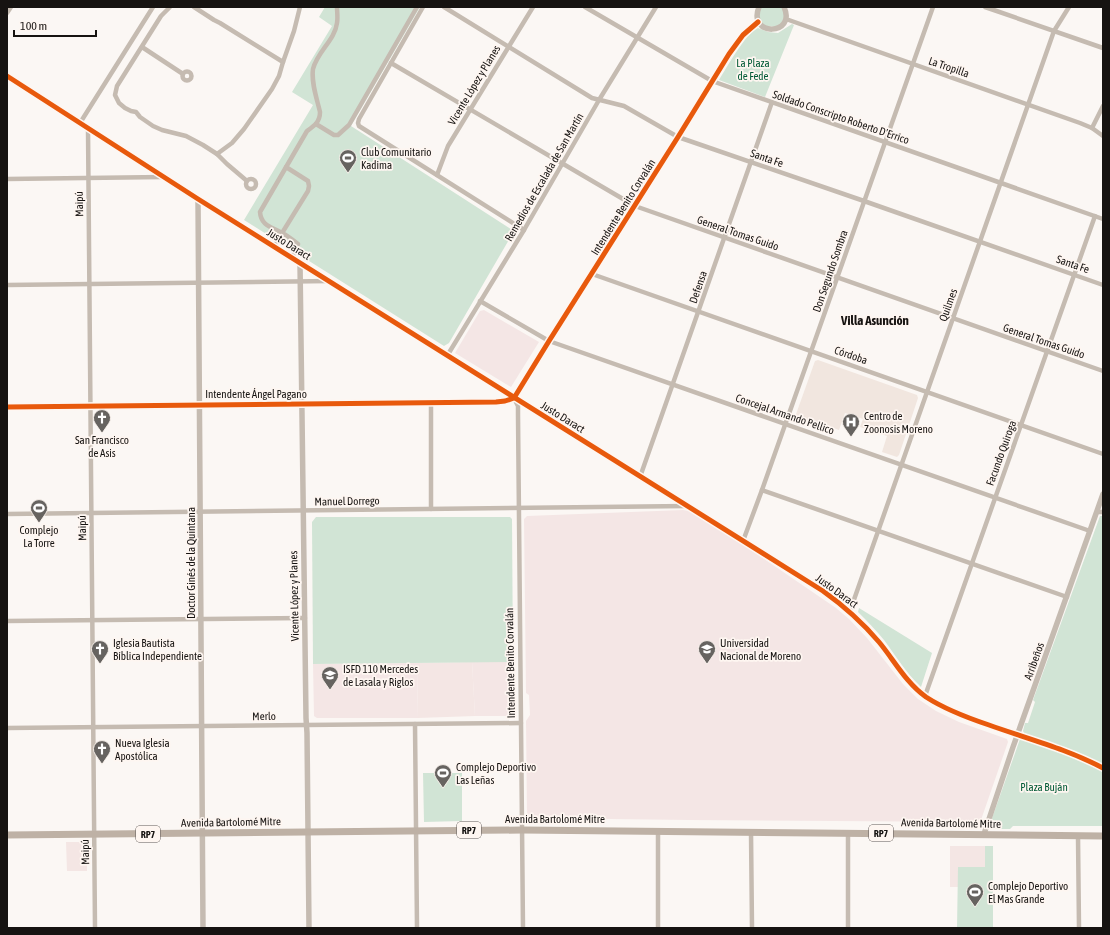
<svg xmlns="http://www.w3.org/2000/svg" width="1110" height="935" viewBox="0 0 1110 935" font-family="'Asap Condensed',sans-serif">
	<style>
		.commercial { fill: #f4e6e4 }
		.built { fill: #f1e6df }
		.education { fill: #f4e6e5 }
		.green { fill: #d1e4d5 }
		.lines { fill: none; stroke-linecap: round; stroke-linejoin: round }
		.minor { stroke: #c5bbb1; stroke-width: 4.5 }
		.tertiary { stroke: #c5bbb1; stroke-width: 5.5 }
		.primary { stroke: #beb1a5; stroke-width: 7 }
		.cycleway-casing { stroke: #fef6f1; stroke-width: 8 }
		.cycleway { stroke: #e8590c; stroke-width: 5 }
		.labels { text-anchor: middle; stroke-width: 3.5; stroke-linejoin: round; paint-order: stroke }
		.shield { fill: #fef6f1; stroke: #5c5754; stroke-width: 1 }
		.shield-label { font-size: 10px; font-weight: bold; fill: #161311 }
		.park-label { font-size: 11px; fill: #005a35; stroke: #fef6f1 }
		.street-label { font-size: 11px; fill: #161311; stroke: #fef6f1 }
		.poi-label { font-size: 11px; fill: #161311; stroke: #fef6f1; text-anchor: start }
		.quarter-label { font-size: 13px; font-weight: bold; fill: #161311; stroke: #fef6f1 }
	</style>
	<rect width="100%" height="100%" fill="#fbf7f4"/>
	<g class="commercial">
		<polygon points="472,662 475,716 418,718 417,663"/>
		<polygon points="66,842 87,842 87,871 67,871"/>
		<polygon points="950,846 985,846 985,867 958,867 958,887 950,887"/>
	</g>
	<polygon class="built" points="818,360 917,395 918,398 899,455 897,457 882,452 887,436 860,427 863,419 845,413 839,430 814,421 812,427 796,421 795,417 815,361"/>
	<g class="education">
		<polygon points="484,310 539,342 511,387 455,353 480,311"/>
		<polygon points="683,510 695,512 836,608 849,619 867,638 903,684 918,699 936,711 959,722 1007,739 1008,742 981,820 976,822 689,820 531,818 527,815 526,721 530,715 529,695 526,693 524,519 527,516"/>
		<polygon points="472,662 513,662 514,713 512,716 475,716"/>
		<polygon points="417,663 418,718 317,718 314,716 313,664"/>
	</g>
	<g class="green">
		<polygon points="325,7 420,7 351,126 514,231 449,343 444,346 244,220 313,105 292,92 332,26 319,17"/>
		<polygon points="759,7 784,7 786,12 780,27 761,26 757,12"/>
		<path d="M792,24L794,25L765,97L719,80C727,67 745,34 758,28L768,32L778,33Z"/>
		<polygon points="1100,516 1103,516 1103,765 1074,752 1024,733 1023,731 1025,723 1028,723 1035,702 1033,700"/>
		<polygon points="316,517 510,517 512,519 513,662 313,664 312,522"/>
		<path d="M859,608L932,653L921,687C906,673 896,656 884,640C876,630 867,621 858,612Z"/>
		<path d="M1020,739C1048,748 1077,757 1103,772V826H1013L1010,829H993L991,827L990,824Z"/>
		<polygon points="423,773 462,773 462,821 424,822"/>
		<polygon points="985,846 993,846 993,928 957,928 958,867 985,867"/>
	</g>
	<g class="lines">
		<g class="minor">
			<polyline points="170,7 161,16 117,86 115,95 119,103 125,108 131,111 136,112 140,117 153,126 162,130 186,136 203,145 217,154 227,164 247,181"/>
			<polyline points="194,7 214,20 220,23 283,62 294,31 300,7"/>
			<polyline points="423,7 359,119 358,123 359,126 524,230"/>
			<polyline points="444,7 592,98 624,106 678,137 864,201 1103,285"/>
			<polyline points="585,7 712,81 1103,219"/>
			<polyline points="985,7 1103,48"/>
			<polyline points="7,13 11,7"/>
			<polyline points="786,19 1080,123 1092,128 1103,136"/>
			<polyline points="142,47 183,74"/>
			<polyline points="391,63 635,206 1103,371"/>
			<circle cx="187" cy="76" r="4.5"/>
			<polyline points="80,123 153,7"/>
			<polyline points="316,124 334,135 338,135 349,125 417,7"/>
			<polyline points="88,128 95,928"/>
			<polyline points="1092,128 1103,106"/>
			<polyline points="217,154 232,143 244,129 272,89 279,76 283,62"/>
			<polyline points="437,175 448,146 533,7"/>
			<polyline points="7,179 163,177"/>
			<circle cx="251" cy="184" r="5"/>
			<polyline points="274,246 308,191 309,186 308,181 286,167"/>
			<path d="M292,258L298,244C293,240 288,236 282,233C272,227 261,226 260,212L307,131C314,126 320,122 320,112C317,99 311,83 313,69C317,52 335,40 337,23C338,18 337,12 337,7"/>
			<polyline points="592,274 1103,454"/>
			<polyline points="7,285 330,281"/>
			<polyline points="480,301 549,341 1090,531"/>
			<polyline points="447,356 524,230 599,100 656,7"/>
			<polyline points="431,403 431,509"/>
			<polyline points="7,407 496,402 505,401 514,398 518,406 518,415 523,928"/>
			<polyline points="640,477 772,102"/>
			<polyline points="762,490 1067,597"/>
			<polyline points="1097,512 1103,512"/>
			<polyline points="7,514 687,506"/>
			<polyline points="743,541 762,490 933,7"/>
			<polyline points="850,611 1054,31 1069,7"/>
			<polyline points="7,621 305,618"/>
			<polyline points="925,696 1095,216"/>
			<polyline points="415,724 417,928"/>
			<polyline points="7,728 521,723"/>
			<polyline points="751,832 752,928"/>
			<polyline points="848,833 848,928"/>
			<polyline points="1078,836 1079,928"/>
			<polyline points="658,928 658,831"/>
		</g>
		<g class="tertiary">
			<path d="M759,7C747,37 797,36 784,7"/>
			<path d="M7,76L198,199L823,591C844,606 862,622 879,642C894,660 906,683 926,697C946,710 968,718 989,725C1028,739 1067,749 1103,768"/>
			<polyline points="198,199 203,928"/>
			<polyline points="300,263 306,718 307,733 309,928"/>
			<polyline points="514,398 549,341 678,137 729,54 743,35 758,22"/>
			<polyline points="984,834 1013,747 1103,494"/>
		</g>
		<polyline class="primary" points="7,835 522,830 1103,836"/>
		<g class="cycleway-casing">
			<g id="cycleway">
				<path d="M7,76L198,199L823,591C844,606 862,622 879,642C894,660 906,683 926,697C946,710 968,718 989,725C1028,739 1067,749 1103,768"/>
				<polyline points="7,407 496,402 505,401 514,398 549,341 678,137 729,54 743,35 758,22"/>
			</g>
		</g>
		<use href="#cycleway" class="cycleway"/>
	</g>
	<defs>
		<g id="stadium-pin" transform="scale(0.9)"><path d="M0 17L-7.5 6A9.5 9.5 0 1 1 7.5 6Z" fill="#666360" stroke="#fef6f1"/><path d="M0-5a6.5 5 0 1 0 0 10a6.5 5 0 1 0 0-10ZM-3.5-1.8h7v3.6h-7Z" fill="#fff"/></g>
		<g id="church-pin" transform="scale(0.9)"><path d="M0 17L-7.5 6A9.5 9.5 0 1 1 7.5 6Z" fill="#666360" stroke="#fef6f1"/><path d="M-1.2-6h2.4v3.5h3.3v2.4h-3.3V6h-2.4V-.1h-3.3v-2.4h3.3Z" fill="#fff"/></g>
		<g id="hospital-pin" transform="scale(0.9)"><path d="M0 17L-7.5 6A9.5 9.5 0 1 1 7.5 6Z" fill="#666360" stroke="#fef6f1"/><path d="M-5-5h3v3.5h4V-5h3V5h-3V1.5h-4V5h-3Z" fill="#fff"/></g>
		<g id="university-pin" transform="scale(0.9)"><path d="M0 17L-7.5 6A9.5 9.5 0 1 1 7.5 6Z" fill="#666360" stroke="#fef6f1"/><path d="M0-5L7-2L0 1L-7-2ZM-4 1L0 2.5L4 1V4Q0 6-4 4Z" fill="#fff"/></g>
	</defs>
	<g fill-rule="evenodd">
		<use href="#stadium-pin" x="348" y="158"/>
		<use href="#church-pin" x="102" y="418"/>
		<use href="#hospital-pin" x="851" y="422"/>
		<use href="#stadium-pin" x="39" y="508"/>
		<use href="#church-pin" x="100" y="649"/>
		<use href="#university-pin" x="707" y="649"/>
		<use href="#university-pin" x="330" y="675"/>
		<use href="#church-pin" x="102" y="749"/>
		<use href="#stadium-pin" x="443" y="773"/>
		<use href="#stadium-pin" x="975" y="892"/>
	</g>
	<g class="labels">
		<g class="shield">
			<rect x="457" y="822" width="24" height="16" rx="3"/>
			<rect x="869" y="825" width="24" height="16" rx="3"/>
			<rect x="136" y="826" width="24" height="16" rx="3"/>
		</g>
		<g class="shield-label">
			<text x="469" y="834">RP7</text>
			<text x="881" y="837">RP7</text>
			<text x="148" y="838">RP7</text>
		</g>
		<g class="park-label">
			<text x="753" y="67">La Plaza<tspan x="753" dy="13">de Fede</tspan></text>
			<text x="1044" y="791">Plaza Buján</text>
		</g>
		<g class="street-label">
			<text transform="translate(949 67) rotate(19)" y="4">La Tropilla</text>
			<text transform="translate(474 85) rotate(-59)" y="4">Vicente López y Planes</text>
			<text transform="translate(841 117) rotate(19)" y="4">Soldado Conscripto Roberto D'Errico</text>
			<text transform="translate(767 158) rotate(19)" y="4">Santa Fe</text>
			<text transform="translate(544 177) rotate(-60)" y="4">Remedios de Escalada de San Martín</text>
			<text transform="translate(79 204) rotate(-91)" y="4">Maipú</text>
			<text transform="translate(623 207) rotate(-58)" y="4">Intendente Benito Corvalán</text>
			<text transform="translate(738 233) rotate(19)" y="4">General Tomas Guido</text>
			<text transform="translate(289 244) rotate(32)" y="4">Justo Daract</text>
			<text transform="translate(1073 264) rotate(19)" y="4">Santa Fe</text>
			<text transform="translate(830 271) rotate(-71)" y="4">Don Segundo Sombra</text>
			<text transform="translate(698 287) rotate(-71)" y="4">Defensa</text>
			<text transform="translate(948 305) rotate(-70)" y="4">Quilmes</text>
			<text transform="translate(1044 341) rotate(19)" y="4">General Tomas Guido</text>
			<text transform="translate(851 355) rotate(19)" y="4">Córdoba</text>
			<text x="256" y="398">Intendente Ángel Pagano</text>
			<text transform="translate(785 414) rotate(19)" y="4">Concejal Armando Pellico</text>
			<text transform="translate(563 417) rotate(32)" y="4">Justo Daract</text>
			<text transform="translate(1001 453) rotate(-70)" y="4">Facundo Quiroga</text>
			<text transform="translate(347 501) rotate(-1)" y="4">Manuel Dorrego</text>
			<text transform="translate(82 528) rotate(-91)" y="4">Maipú</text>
			<text transform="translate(191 563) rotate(-90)" y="4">Doctor Ginés de la Quintana</text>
			<text transform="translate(837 591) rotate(36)" y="4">Justo Daract</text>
			<text transform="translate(294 596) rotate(-91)" y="4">Vicente López y Planes</text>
			<text transform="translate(1034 661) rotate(-70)" y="4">Arribeños</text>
			<text transform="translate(510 663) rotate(-91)" y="4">Intendente Benito Corvalán</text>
			<text transform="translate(264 716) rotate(-1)" y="4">Merlo</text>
			<text x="555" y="823">Avenida Bartolomé Mitre</text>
			<text transform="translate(231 822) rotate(-1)" y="4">Avenida Bartolomé Mitre</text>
			<text transform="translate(951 823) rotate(1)" y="4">Avenida Bartolomé Mitre</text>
			<text transform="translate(85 852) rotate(-91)" y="4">Maipú</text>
		</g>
		<g class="poi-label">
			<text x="361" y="156">Club Comunitario<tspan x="361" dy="13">Kadima</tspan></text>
			<text x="864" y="420">Centro de<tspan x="864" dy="13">Zoonosis Moreno</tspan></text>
			<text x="102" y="444" text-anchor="middle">San Francisco<tspan x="102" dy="13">de Asis</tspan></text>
			<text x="39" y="534" text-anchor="middle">Complejo<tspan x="39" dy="13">La Torre</tspan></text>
			<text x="113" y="647">Iglesia Bautista<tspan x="113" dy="13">Bíblica Independiente</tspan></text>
			<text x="720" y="647">Universidad<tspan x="720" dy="13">Nacional de Moreno</tspan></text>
			<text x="343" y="673">ISFD 110 Mercedes<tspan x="343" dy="13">de Lasala y Riglos</tspan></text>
			<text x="115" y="747">Nueva Iglesia<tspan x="115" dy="13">Apostólica</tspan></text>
			<text x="456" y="771">Complejo Deportivo<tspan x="456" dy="13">Las Leñas</tspan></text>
			<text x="988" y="890">Complejo Deportivo<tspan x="988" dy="13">El Mas Grande</tspan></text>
		</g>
		<g class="quarter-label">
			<text x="875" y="325">Villa Asunción</text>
		</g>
	</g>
	<rect width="1110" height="935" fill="none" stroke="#161311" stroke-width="16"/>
	<path d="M14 30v6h82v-6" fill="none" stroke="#161311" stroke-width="2"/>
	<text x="20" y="30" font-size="12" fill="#161311" stroke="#fef6f1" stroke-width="3" paint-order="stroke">100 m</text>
</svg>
